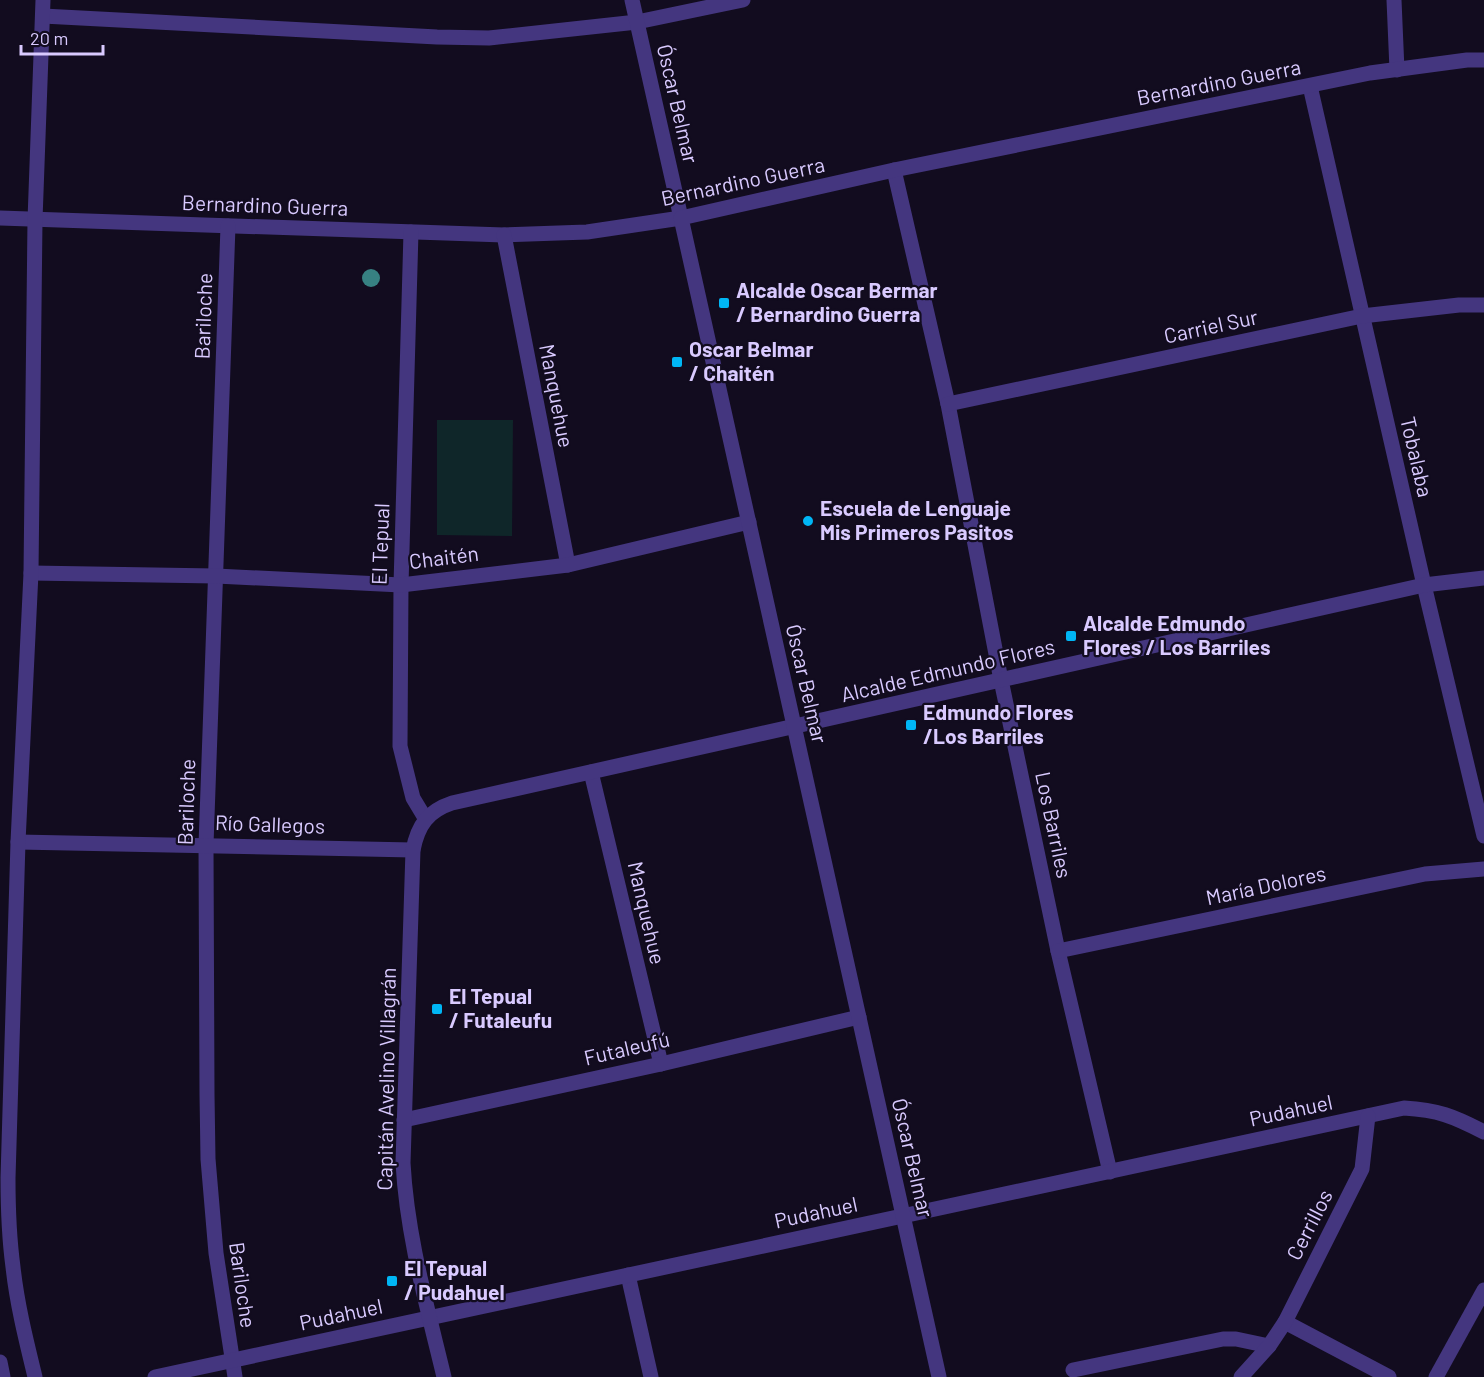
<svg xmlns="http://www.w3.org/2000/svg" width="1484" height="1377" viewBox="0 0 1484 1377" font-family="Barlow,sans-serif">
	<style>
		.green { fill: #0f2629 }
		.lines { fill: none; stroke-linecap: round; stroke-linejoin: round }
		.minor { stroke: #44367f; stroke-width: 15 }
		.tertiary { stroke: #44367f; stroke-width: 15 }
		.tree { fill: #378182 }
		.poi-dot { fill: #00b6f5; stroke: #120c1f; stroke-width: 2 }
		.labels { text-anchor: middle; stroke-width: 4.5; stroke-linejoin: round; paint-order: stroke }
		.street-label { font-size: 21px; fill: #d9caff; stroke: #120c1f }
		.poi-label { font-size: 21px; font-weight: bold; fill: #d9caff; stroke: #120c1f; text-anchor: start }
	</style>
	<rect width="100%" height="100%" fill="#120c1f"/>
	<polygon class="green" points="437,420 513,420 512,536 437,535"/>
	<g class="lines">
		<g class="minor">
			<polyline points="1394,0 1397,70"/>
			<polyline points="43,16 437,37 489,38 637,22 743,0"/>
			<polyline points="1310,86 1424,585 1484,836"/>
			<polyline points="894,170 948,404 1001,680 1058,951 1110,1172"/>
			<polyline points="0,218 504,235 587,232 681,218 632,0"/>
			<polyline points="228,226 206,845 207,1094 208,1159 216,1253 235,1377"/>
			<polyline points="411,232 401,585 400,746 413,798 425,818"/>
			<polyline points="504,235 568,565"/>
			<polyline points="948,404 1362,316 1459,305 1484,305"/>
			<polyline points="31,573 216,576 401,585 568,565 749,522"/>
			<polyline points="591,772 661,1064"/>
			<polyline points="18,842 413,850"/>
			<polyline points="1058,951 1425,874 1484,869"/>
			<polyline points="404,1120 661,1064 859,1017"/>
			<polyline points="628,1275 651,1377"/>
			<polyline points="1285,1322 1389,1377"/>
			<polyline points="0,1362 3,1377"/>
			<polyline points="1073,1370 1223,1339 1236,1339 1269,1346"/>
			<path d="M35,1377C26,1340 17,1304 13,1267C9,1237 8,1207 8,1178L18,842L31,573L35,220L43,0"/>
			<path d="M155,1377L1404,1108C1438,1110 1453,1116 1484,1132"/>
			<polyline points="1241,1377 1269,1346 1285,1322 1362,1169 1368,1116"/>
			<polyline points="1436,1377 1484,1290"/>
		</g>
		<g class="tertiary">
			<path d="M444,1377C427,1306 407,1236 403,1163L413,850C418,825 428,811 452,803L1424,585L1484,578"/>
			<polyline points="939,1377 681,218 894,170 1370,73 1467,60 1484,60"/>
		</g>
	</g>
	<circle class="tree" cx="371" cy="278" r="9"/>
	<g class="poi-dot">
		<rect x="718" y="297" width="12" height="12" rx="3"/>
		<rect x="671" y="356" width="12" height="12" rx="3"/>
		<circle cx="808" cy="521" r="6"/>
		<rect x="1065" y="630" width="12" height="12" rx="3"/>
		<rect x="905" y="719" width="12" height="12" rx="3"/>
		<rect x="431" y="1003" width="12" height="12" rx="3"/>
		<rect x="386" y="1275" width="12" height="12" rx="3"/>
	</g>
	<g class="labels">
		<g class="street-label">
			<text transform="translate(1219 83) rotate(-11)" y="7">Bernardino Guerra</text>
			<text transform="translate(677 104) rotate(77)" y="7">Óscar Belmar</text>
			<text transform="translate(743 182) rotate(-12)" y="7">Bernardino Guerra</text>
			<text transform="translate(265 206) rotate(2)" y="7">Bernardino Guerra</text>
			<text transform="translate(204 316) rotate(-88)" y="7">Bariloche</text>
			<text transform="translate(1211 327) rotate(-12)" y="7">Carriel Sur</text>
			<text transform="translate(556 396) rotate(79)" y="7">Manquehue</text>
			<text transform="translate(1416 457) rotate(77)" y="7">Tobalaba</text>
			<text transform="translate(381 544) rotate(-88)" y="7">El Tepual</text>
			<text transform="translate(444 558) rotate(-7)" y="7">Chaitén</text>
			<text transform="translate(948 671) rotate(-13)" y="7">Alcalde Edmundo Flores</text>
			<text transform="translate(806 684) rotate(77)" y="7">Óscar Belmar</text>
			<text transform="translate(187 802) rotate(-88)" y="7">Bariloche</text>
			<text transform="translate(270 825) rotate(2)" y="7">Río Gallegos</text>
			<text transform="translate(1053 825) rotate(78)" y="7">Los Barriles</text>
			<text transform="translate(1266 886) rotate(-12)" y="7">María Dolores</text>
			<text transform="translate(646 913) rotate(77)" y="7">Manquehue</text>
			<text transform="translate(627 1049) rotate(-13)" y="7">Futaleufú</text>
			<text transform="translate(387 1079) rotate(-89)" y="7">Capitán Avelino Villagrán</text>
			<text transform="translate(1291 1111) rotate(-12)" y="7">Pudahuel</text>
			<text transform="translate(912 1158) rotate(77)" y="7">Óscar Belmar</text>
			<text transform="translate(816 1213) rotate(-12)" y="7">Pudahuel</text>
			<text transform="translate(1310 1225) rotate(-63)" y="7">Cerrillos</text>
			<text transform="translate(242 1285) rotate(82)" y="7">Bariloche</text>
			<text transform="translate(341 1315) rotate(-12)" y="7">Pudahuel</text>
		</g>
		<g class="poi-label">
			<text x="736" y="298">Alcalde Oscar Bermar<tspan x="736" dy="24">/ Bernardino Guerra</tspan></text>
			<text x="689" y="357">Oscar Belmar<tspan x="689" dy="24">/ Chaitén</tspan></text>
			<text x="820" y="516">Escuela de Lenguaje<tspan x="820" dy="24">Mis Primeros Pasitos</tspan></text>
			<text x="1083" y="631">Alcalde Edmundo<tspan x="1083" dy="24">Flores / Los Barriles</tspan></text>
			<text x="923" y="720">Edmundo Flores<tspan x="923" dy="24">/Los Barriles</tspan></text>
			<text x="449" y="1004">El Tepual<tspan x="449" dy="24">/ Futaleufu</tspan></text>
			<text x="404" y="1276">El Tepual<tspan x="404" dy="24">/ Pudahuel</tspan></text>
		</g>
	</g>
	<path d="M21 45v9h82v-9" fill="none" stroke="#d9caff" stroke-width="3"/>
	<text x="30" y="45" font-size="18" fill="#d9caff" stroke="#120c1f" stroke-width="4.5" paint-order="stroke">20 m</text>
</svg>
